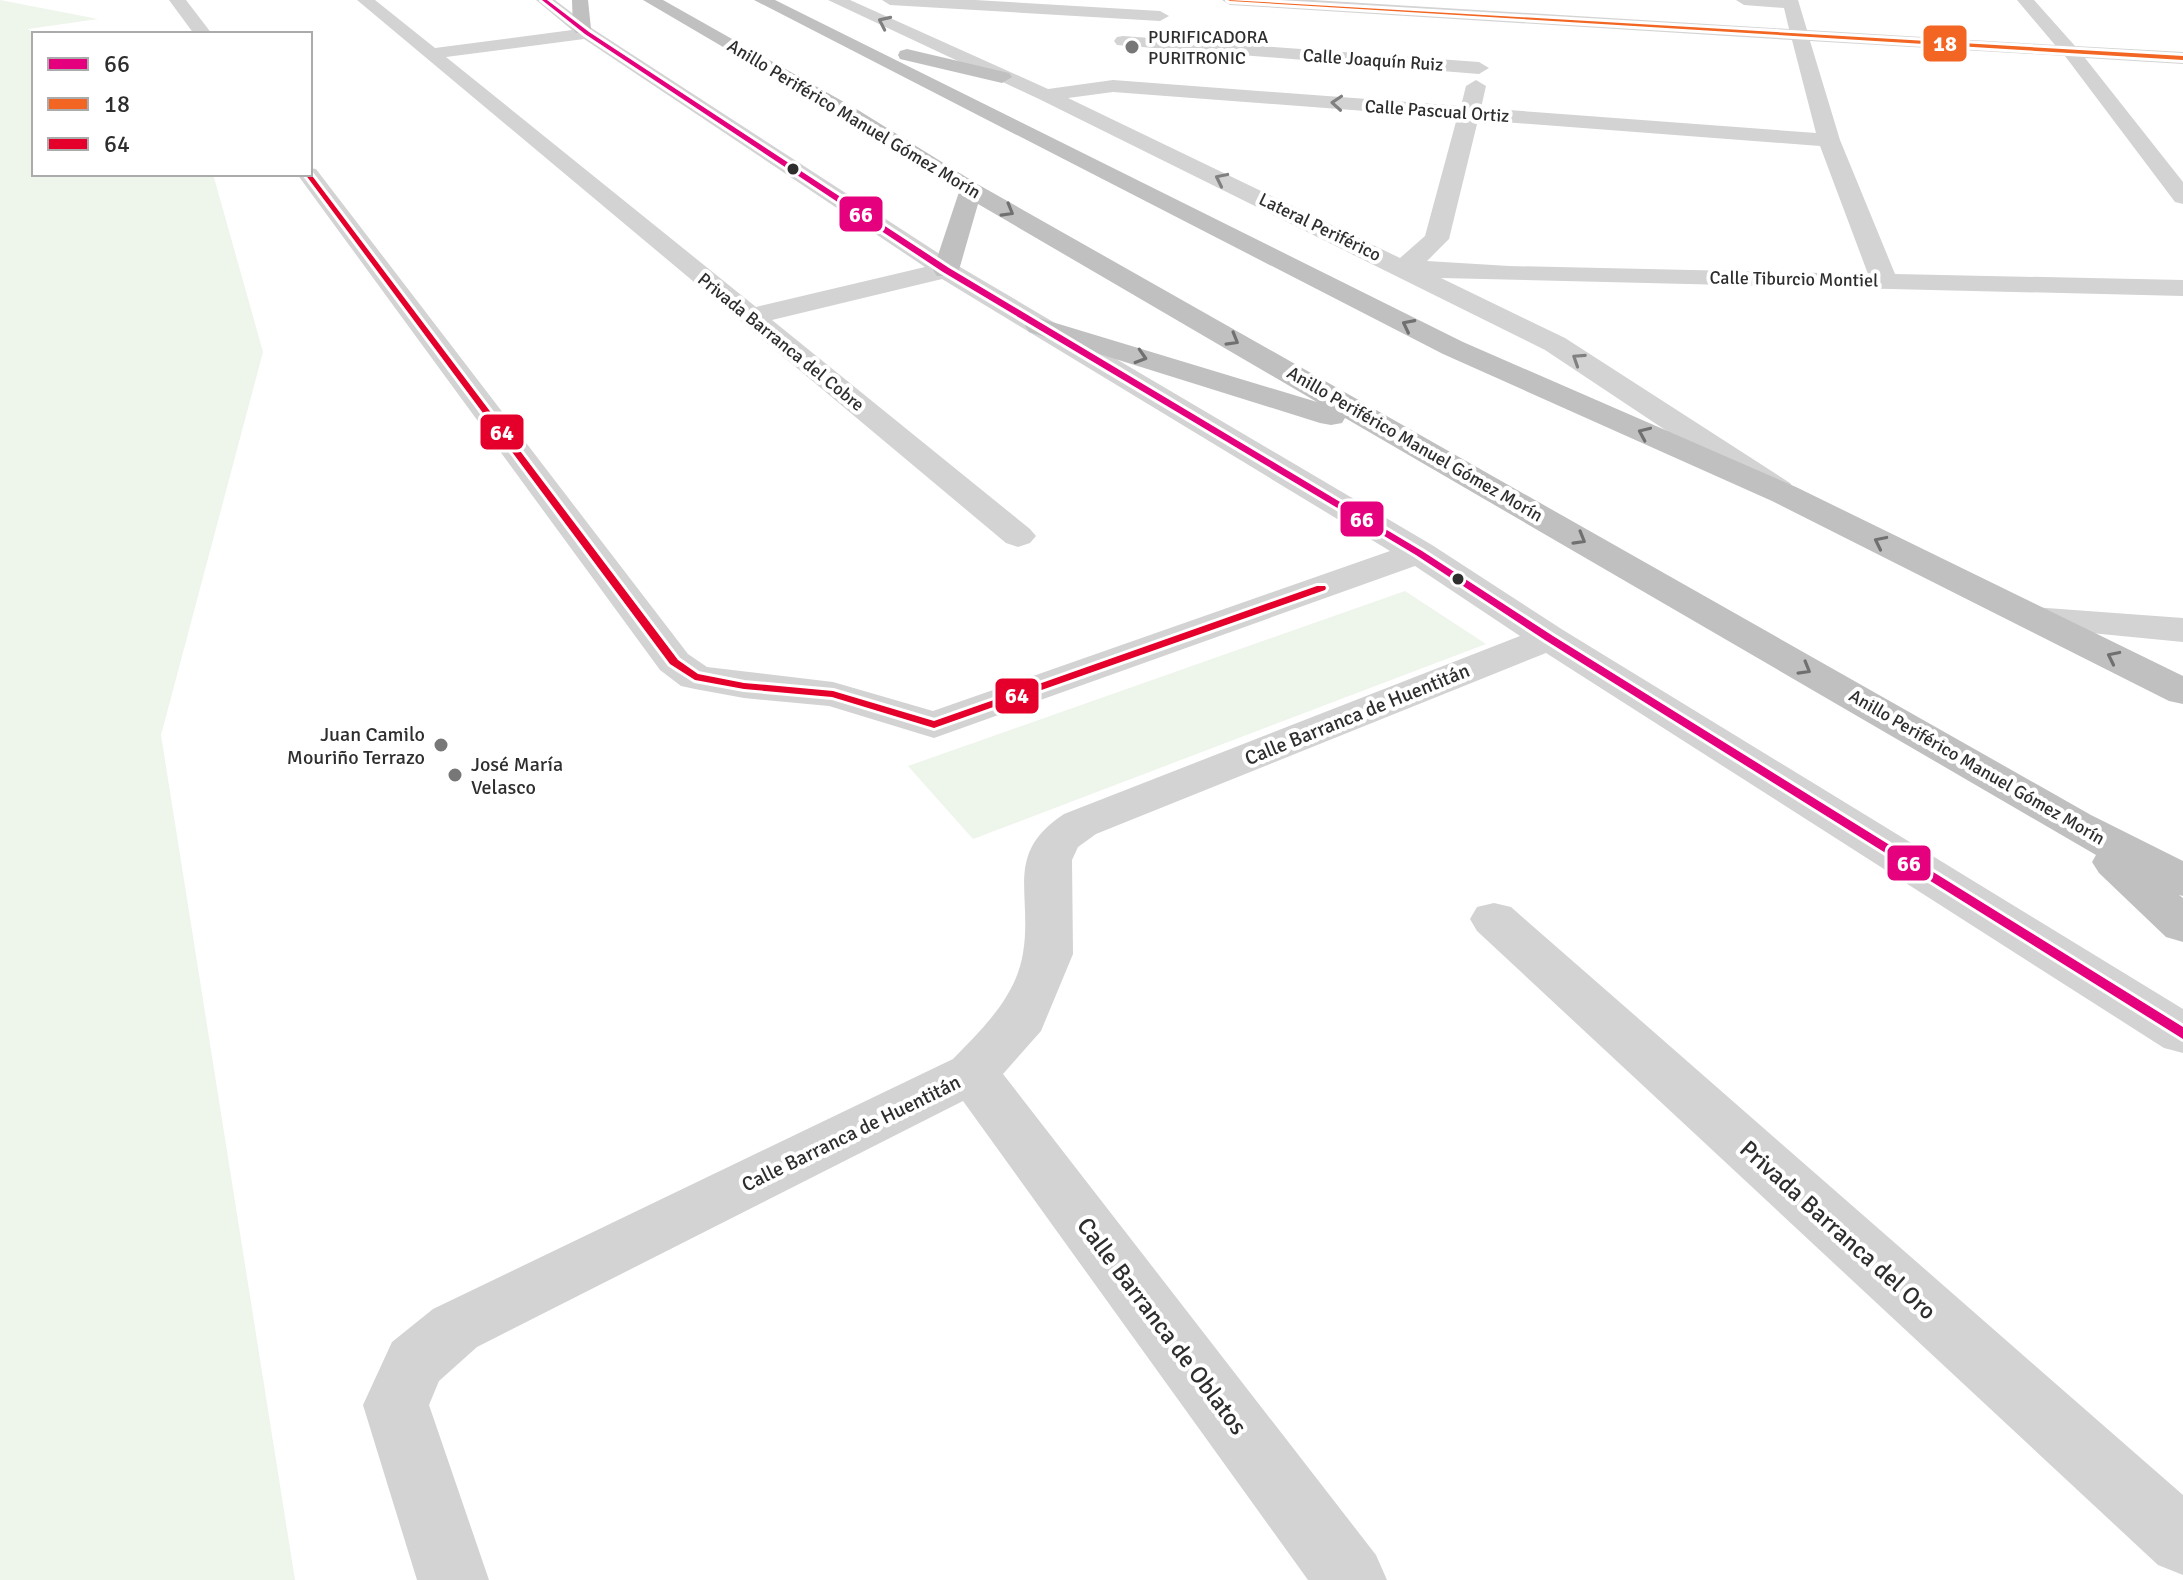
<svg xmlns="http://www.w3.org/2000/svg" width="2183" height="1580" viewBox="0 0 2183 1580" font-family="Signika,sans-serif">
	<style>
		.green { fill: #eef5eb }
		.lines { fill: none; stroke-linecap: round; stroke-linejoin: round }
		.minor { fill: #d3d3d3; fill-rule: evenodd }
		.highway { fill: #c0c0c0; fill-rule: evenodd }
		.bus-1-casing { stroke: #fff; stroke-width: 6 }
		.bus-2-casing { stroke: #fff; stroke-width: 6 }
		.bus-3-casing { stroke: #fff; stroke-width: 6 }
		.bus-1 { fill: #e5007d; fill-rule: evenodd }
		.bus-2 { fill: #f26522; fill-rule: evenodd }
		.bus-3 { fill: #e4002b; fill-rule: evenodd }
		.oneway { stroke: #808080 }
		.oneway2 { stroke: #707070 }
		.poi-dot { fill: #777; stroke: #fff; stroke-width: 3 }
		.bus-dot { fill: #2e2e2e; stroke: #fff; stroke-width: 3 }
		.labels { text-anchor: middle; stroke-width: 8; stroke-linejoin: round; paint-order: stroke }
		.far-poi-label { font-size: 18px; fill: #2e2e2e; stroke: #fff; text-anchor: start }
		.far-street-label { font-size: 18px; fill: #2e2e2e; stroke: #fff }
		.street-label { font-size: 20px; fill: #2e2e2e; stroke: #fff }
		.poi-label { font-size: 20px; fill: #2e2e2e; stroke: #fff; text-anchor: end }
		.near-street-label { font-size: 24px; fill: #2e2e2e; stroke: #fff }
		.line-badge { stroke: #fff; stroke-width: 3 }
		.badge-label { font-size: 22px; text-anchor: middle; font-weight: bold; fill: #fff }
	</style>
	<rect width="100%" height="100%" fill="#fff"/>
	<g class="green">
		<polygon points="0,0 98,19 28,29 34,34 34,174 213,174 263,352 161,735 295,1580 0,1580"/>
		<polygon points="1405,591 1486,644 973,839 908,766"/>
	</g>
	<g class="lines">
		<g class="minor">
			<polygon points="169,0 186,0 212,34 194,34"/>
			<path d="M357,0H375L435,48L572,30L536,0H555L593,29L955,264L1432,545L1563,630L2183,1009V1053L2164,1048L1546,653L1096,834L1078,847L1072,860L1073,954L1041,1031L1003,1074L1376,1555L1387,1580H1308L963,1101L477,1347L439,1381L429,1405L489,1580H417L363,1405L392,1342L433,1309L953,1059C983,1028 1016,997 1023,953C1033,893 1003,854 1064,814L1520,636L1415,566L934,738L829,706L744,698L695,689L681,686L660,670L297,174H310V168L316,169L688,654L707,667L833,682L933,711L1390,551L942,279L772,320L1030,529L1036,536L1030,543L1018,547L1006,543ZM584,39L925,267L756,307L446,57Z"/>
			<path d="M828,0H850L1048,89L1113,80L1461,106L1466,86L1476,80L1486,86L1481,108L1816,133L1792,40L1230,5L1222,0H1313L1789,29L1784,8L1744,5L1736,0H1798L1807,30L2055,45L2017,0H2034L2075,46L2183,52V64L2085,58L2183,182V204L2175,202L2065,56L1810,41L1840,140L1895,274L2183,280V296L1441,278L1565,338L1790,483L1795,490L1790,497L1778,500L1766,497L1545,350L1039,99ZM1113,92L1457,118L1425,236L1400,258L1068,98ZM1478,120L1820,146L1868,274L1509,266L1427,261L1449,239Z"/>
			<polygon points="882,0 975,0 1160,11 1169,16 1160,21 890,5"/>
			<polygon points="1123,36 1479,62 1489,68 1479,74 1117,45 1114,41 1117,37"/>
			<polygon points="2033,607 2183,618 2183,642 2020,626 2014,618 2020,610"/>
			<polygon points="1494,903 1511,907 2183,1495 2183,1575 2158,1565 1477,931 1470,919 1477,907"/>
		</g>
		<g class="highway">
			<polygon points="572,0 588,0 591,29 588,33 576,33 573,29"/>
			<polygon points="643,0 663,0 858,110 979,185 2091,815 2183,861 2183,896 2179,895 2183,898 2183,942 2166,937 2099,873 2092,862 2096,855 1345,418 1342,423 1331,425 1320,423 1029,332 1025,326 1029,320 1039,318 1317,402 978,204 959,270 955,276 937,276 933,270 959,192 844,118"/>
			<polygon points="754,0 775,0 1463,342 1796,487 2183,676 2183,704 2169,701 1772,501 1443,354"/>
			<polygon points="907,49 1009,73 1012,77 1002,83 900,59 898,55 900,51"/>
		</g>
		<g class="bus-1-casing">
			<polygon id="bus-1" points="542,0 547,0 589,32 949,268 1422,551 1553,636 2183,1027 2183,1039 1545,640 1416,555 943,272 585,34"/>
		</g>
		<g class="bus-2-casing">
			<polygon id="bus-2" points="1228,0 2183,56 2183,60 1230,1"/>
		</g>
		<g class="bus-3-casing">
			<polygon id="bus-3" points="310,173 678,660 698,674 744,683 833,691 934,721 1317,586 1325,586 1326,588 1325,590 934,728 832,697 744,689 695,680 670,664 305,174"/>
		</g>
		<use href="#bus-1" class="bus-1"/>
		<use href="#bus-2" class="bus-2"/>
		<use href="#bus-3" class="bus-3"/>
	</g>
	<defs><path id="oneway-chevron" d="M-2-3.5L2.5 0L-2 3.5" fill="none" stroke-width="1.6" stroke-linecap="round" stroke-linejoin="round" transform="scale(2)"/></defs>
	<g class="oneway">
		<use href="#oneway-chevron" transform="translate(884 22) rotate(-155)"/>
		<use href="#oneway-chevron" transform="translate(1337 103) rotate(-176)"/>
		<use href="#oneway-chevron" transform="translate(1221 179) rotate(-154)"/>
		<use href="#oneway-chevron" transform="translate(1578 359) rotate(-147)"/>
	</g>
	<g class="oneway2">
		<use href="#oneway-chevron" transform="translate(1008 211) rotate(30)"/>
		<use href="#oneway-chevron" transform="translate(1408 325) rotate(-153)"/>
		<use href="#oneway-chevron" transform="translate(1233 340) rotate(30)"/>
		<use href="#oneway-chevron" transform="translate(1141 357) rotate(17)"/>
		<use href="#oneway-chevron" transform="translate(1644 433) rotate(-156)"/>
		<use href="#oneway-chevron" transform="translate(1580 539) rotate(30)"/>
		<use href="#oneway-chevron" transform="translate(1880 542) rotate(-154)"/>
		<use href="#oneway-chevron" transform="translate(2113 657) rotate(-154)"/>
		<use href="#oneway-chevron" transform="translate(1805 669) rotate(30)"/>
	</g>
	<g class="poi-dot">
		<circle cx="1132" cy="47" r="8"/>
		<circle cx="441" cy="745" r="8"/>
		<circle cx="455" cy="775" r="8"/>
	</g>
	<g class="bus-dot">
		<circle cx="793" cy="169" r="7"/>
		<circle cx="1458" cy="579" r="7"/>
	</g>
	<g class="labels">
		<g class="far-poi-label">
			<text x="1148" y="43">PURIFICADORA<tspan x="1148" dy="21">PURITRONIC</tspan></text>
		</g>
		<g class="far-street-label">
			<text transform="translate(1373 60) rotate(4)" y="6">Calle Joaquín Ruiz</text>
			<text transform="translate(1437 111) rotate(4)" y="6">Calle Pascual Ortiz</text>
			<text transform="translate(854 119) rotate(31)" y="6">Anillo Periférico Manuel Gómez Morín</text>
			<text transform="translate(1320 227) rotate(26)" y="6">Lateral Periférico</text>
			<text transform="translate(1794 279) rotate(1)" y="6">Calle Tiburcio Montiel</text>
			<text transform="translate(781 342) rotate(39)" y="6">Privada Barranca del Cobre</text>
			<text transform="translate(1415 444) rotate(30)" y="6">Anillo Periférico Manuel Gómez Morín</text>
			<text transform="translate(1977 767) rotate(30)" y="6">Anillo Periférico Manuel Gómez Morín</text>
		</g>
		<g class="street-label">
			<text transform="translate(1357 714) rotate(-22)" y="7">Calle Barranca de Huentitán</text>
			<text transform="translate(851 1133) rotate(-26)" y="7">Calle Barranca de Huentitán</text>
		</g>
		<g class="poi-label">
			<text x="425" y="741">Juan Camilo<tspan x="425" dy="23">Mouriño Terrazo</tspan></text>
			<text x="471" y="771" text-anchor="start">José María<tspan x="471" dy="23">Velasco</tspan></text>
		</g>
		<g class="near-street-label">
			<text transform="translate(1838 1230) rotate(42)" y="8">Privada Barranca del Oro</text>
			<text transform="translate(1162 1326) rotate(53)" y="8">Calle Barranca de Oblatos</text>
		</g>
	</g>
	<g class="line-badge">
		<rect x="1922" y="24" width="46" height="39" rx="8" fill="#f26522"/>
		<rect x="838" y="195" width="46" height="38" rx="8" fill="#e5007d"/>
		<rect x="479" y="413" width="46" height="38" rx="8" fill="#e4002b"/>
		<rect x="1339" y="500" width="46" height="38" rx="8" fill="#e5007d"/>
		<rect x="994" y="677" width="46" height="38" rx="8" fill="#e4002b"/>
		<rect x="1886" y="844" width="46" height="38" rx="8" fill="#e5007d"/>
	</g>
	<g class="badge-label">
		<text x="1945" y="51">18</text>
		<text x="861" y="222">66</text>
		<text x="502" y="440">64</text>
		<text x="1362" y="527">66</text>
		<text x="1017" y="703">64</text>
		<text x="1909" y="871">66</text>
	</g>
	<rect x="32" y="32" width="280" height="144" fill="#ffffff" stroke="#ababab" stroke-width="2"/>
	<rect x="48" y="58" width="40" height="12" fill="#e5007d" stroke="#ababab" stroke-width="2"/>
	<text x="104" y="72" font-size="24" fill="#2e2e2e">66</text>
	<rect x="48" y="98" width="40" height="12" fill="#f26522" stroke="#ababab" stroke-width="2"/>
	<text x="104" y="112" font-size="24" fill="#2e2e2e">18</text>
	<rect x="48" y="138" width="40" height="12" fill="#e4002b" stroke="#ababab" stroke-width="2"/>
	<text x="104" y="152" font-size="24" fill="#2e2e2e">64</text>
</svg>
